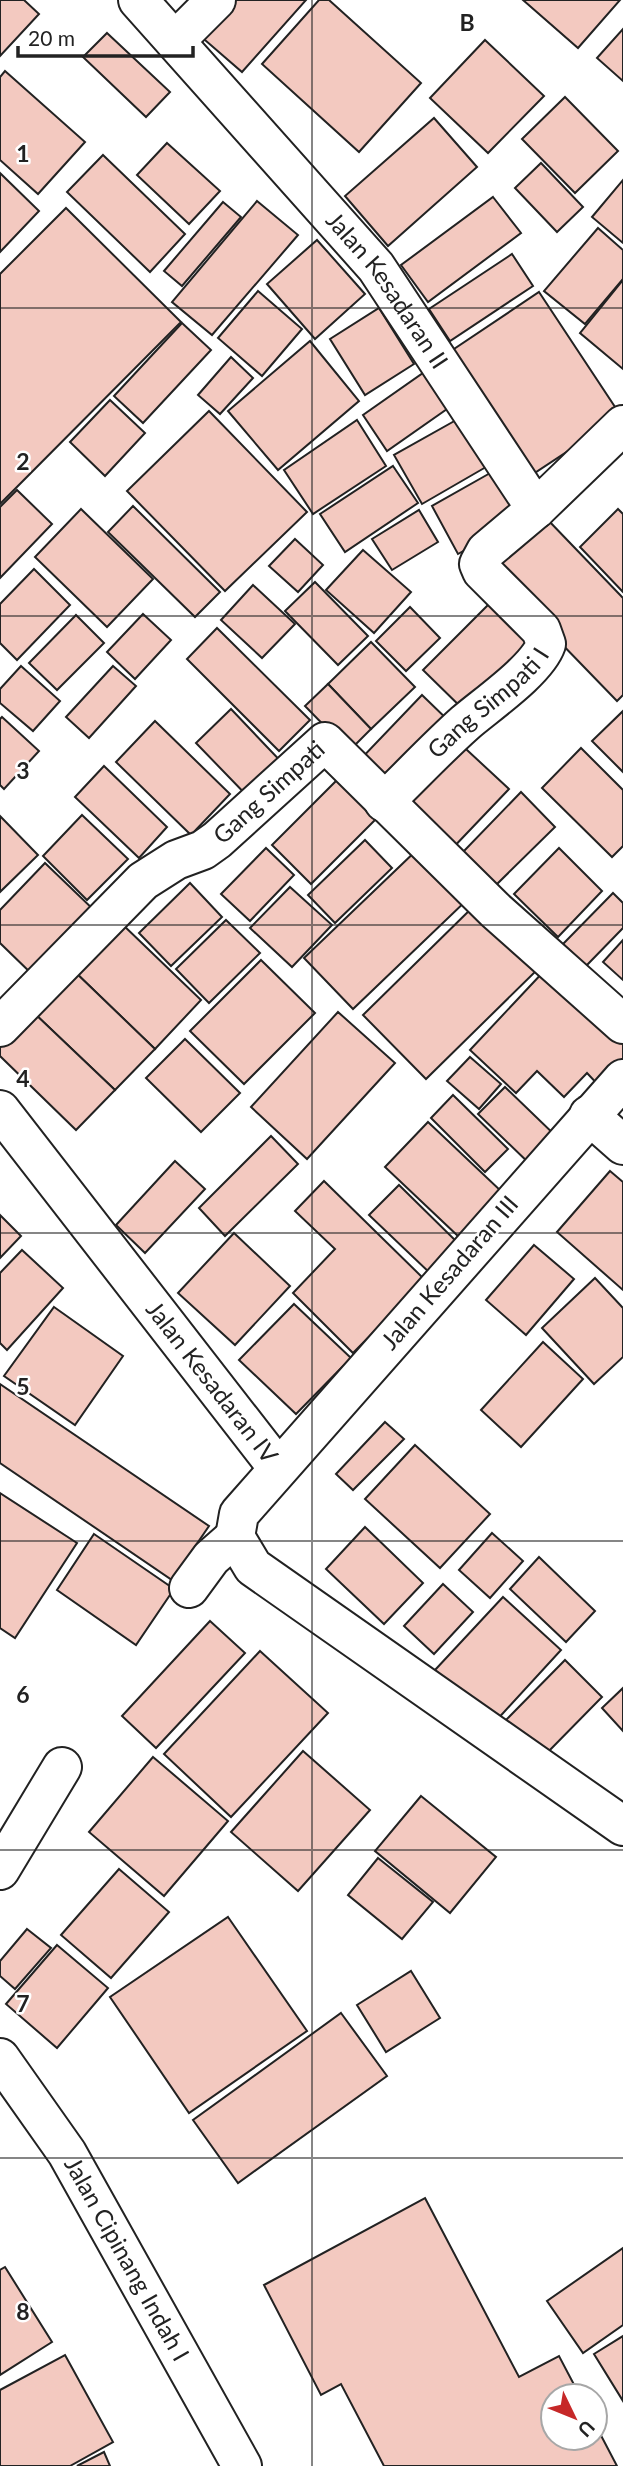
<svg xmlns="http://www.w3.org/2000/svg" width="623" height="2466" viewBox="0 0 623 2466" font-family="Lato,sans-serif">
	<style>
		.building { fill: #f3c9c0; stroke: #222; stroke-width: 2 }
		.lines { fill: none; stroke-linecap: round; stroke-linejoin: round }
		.minor-casing { stroke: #222; stroke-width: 42 }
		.tertiary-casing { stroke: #222; stroke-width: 42 }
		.minor { stroke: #fff; stroke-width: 38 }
		.tertiary { stroke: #fff; stroke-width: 38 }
		.grid { fill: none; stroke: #222; stroke-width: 2; stroke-opacity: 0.55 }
		.labels { text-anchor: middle; stroke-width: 5; stroke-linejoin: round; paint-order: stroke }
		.street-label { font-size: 24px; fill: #222; stroke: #fff }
		.grid-label { font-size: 23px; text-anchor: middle; font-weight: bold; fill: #222; stroke: #fff; stroke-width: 5; stroke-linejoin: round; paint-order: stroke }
	</style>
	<rect width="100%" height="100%" fill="#fff"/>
	<g class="building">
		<polygon points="0,0 24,0 39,14 0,56"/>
		<polygon points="229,0 306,0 242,72 198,34"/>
		<polygon points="319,0 329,0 421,83 359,152 262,64"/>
		<polygon points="523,0 620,0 578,48"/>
		<polygon points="623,29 623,81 597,58"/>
		<polygon points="107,33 170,92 146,117 83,57"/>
		<polygon points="485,40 544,96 488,153 430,98"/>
		<polygon points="5,71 85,142 38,194 0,160 0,77"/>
		<polygon points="565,97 618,151 575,193 522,139"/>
		<polygon points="434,118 477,167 388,246 345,196"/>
		<polygon points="167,143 220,191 189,224 137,175"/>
		<polygon points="103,155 185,234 150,272 67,192"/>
		<polygon points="541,163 583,207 557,232 515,188"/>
		<polygon points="0,173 39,211 0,252"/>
		<polygon points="623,180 623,243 592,217"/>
		<polygon points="493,197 521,233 428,302 401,265"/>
		<polygon points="257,201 298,235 212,335 172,302"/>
		<polygon points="223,202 241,217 182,286 164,271"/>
		<polygon points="66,208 181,322 0,504 0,274"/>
		<polygon points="598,228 623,250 623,279 585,324 544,291"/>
		<polygon points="317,240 365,294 315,339 267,284"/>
		<polygon points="512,254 533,286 450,341 429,309"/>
		<polygon points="623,280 623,369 580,333"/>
		<polygon points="258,291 302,329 262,376 218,338"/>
		<polygon points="539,292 621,416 530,476 448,353"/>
		<polygon points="379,308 414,364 365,395 330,339"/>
		<polygon points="182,323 211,350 143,423 114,396"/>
		<polygon points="310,341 359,401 278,470 228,411"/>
		<polygon points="231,357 253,378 220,414 198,395"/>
		<polygon points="423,373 447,409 387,451 363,415"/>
		<polygon points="110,400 145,433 105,476 70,442"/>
		<polygon points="209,411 307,512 225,591 127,491"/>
		<polygon points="458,419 486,467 422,504 394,455"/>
		<polygon points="357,420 386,466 313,514 284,470"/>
		<polygon points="393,466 418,503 345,552 320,514"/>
		<polygon points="492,472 518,520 458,554 432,506"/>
		<polygon points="17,490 52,524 0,578 0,507"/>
		<polygon points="133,506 220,592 195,617 108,532"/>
		<polygon points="81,509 153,579 107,627 35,557"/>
		<polygon points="618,509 623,514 623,592 580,547"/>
		<polygon points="419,510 438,542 392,570 372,539"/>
		<polygon points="547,519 623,598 623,695 617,701 492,572"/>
		<polygon points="295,539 323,565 298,592 269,566"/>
		<polygon points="363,550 411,592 374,633 326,590"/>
		<polygon points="34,569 70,605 17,660 0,643 0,604"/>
		<polygon points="315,582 368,636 338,665 285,611"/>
		<polygon points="253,585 295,624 262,658 221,620"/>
		<polygon points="496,597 543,644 470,716 423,670"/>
		<polygon points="410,607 440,638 406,671 376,641"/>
		<polygon points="143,614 171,640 135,679 107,652"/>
		<polygon points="76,615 104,643 57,690 29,663"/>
		<polygon points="217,628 310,720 279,751 187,659"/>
		<polygon points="371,642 415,687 371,729 328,684"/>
		<polygon points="21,666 60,701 33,731 0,703 0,689"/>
		<polygon points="113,666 136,686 89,738 66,717"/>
		<polygon points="328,684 371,729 349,751 305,706"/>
		<polygon points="422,695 454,726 387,795 356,764"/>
		<polygon points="231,709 289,770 255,804 196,743"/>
		<polygon points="623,711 623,772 592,741"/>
		<polygon points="2,717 39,751 4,789 0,785 0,719"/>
		<polygon points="155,721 230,794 191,835 116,762"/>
		<polygon points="453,737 509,789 448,853 394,801"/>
		<polygon points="581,748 623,790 623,846 612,857 542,788"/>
		<polygon points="104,766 167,827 139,858 75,797"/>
		<polygon points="344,773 383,812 311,884 272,845"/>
		<polygon points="521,792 555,827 496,885 463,852"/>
		<polygon points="82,815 128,859 87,900 43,856"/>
		<polygon points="0,816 38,855 0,892"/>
		<polygon points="365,840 392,868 335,923 308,895"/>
		<polygon points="421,846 470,897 353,1009 304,958"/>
		<polygon points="266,848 294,875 250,921 221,894"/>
		<polygon points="559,848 602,891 558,937 514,894"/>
		<polygon points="45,863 97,913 36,978 0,943 0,910"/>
		<polygon points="190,883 222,917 171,966 139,933"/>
		<polygon points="290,887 332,925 292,967 250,928"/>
		<polygon points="613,893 623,903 623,928 586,966 563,944"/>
		<polygon points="477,903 540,967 426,1079 363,1015"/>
		<polygon points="226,920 260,953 209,1003 176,969"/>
		<polygon points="120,922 201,1000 155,1049 73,970"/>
		<polygon points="623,940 623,980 603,962"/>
		<polygon points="261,960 315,1013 244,1084 190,1031"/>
		<polygon points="546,969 623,1043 623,1061 602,1089 587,1073 564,1097 537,1071 516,1093 470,1050"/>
		<polygon points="73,970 155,1049 115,1090 33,1012"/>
		<polygon points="33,1012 115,1090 76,1130 0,1056 0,1046"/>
		<polygon points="338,1012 395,1063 307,1159 251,1107"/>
		<polygon points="185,1039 240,1093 201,1132 146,1078"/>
		<polygon points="470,1057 501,1084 479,1109 447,1081"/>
		<polygon points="505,1087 560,1140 533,1167 478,1114"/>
		<polygon points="453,1095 508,1149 485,1172 431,1118"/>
		<polygon points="428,1122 502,1192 459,1237 385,1167"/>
		<polygon points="271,1136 298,1164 225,1236 199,1208"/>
		<polygon points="175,1161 205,1189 145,1253 116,1225"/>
		<polygon points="610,1171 623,1182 623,1290 557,1232"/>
		<polygon points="324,1181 425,1280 353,1353 293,1293 335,1249 295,1211"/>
		<polygon points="399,1185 460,1245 432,1275 369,1215"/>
		<polygon points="0,1215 21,1236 0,1258"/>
		<polygon points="234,1233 290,1286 235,1345 178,1293"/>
		<polygon points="534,1245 574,1279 526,1335 486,1300"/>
		<polygon points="22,1250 63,1288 7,1350 0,1343 0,1273"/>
		<polygon points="595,1278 623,1308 623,1357 594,1384 542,1328"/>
		<polygon points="294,1304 351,1358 296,1414 239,1360"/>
		<polygon points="54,1307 123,1356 75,1425 4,1376"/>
		<polygon points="543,1342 583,1379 521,1447 481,1410"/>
		<polygon points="0,1384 209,1526 172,1580 0,1463"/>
		<polygon points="385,1422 404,1439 353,1490 336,1474"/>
		<polygon points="415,1445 490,1514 440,1568 365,1499"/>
		<polygon points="0,1493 77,1543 15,1638 0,1628"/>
		<polygon points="365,1527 423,1583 384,1624 326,1569"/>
		<polygon points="492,1533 523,1561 490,1598 459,1570"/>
		<polygon points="94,1534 174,1589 136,1645 57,1590"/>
		<polygon points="539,1557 595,1611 566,1642 510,1589"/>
		<polygon points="443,1584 473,1612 434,1654 404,1626"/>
		<polygon points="503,1597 561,1650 494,1723 435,1670"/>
		<polygon points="210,1621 245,1653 156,1748 122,1716"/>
		<polygon points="260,1651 328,1713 231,1817 164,1754"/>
		<polygon points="565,1660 602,1697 543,1757 506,1720"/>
		<polygon points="623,1688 623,1731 602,1708"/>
		<polygon points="303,1751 370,1810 298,1891 231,1832"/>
		<polygon points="153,1757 228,1821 164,1896 89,1832"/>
		<polygon points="421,1796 496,1857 450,1913 375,1851"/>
		<polygon points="378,1858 433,1902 402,1939 348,1895"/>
		<polygon points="119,1869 169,1912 111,1978 61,1935"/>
		<polygon points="228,1917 307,2031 189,2113 110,1997"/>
		<polygon points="27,1929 51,1948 15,1989 0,1976 0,1961"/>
		<polygon points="57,1945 108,1988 57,2048 6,2004"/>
		<polygon points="411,1971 440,2018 386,2052 357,2005"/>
		<polygon points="341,2013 387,2076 238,2183 193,2120"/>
		<polygon points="425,2198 519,2377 559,2356 580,2396 553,2396 553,2438 595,2438 595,2424 617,2466 384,2466 341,2384 321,2395 264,2285"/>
		<polygon points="623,2248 623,2325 583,2353 547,2301"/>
		<polygon points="5,2267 52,2342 0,2375 0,2270"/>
		<polygon points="623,2336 623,2401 594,2354"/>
		<polygon points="65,2355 113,2442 70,2466 0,2466 0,2390"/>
		<polygon points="104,2452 110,2466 77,2466"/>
	</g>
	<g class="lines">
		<g class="minor-casing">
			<g id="minor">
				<path id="s1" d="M138,0L376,267L536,509"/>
				<polyline points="175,41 216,0"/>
				<path id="s2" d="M384,802C411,776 437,748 465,723C487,704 537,670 546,644L541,630L482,571L479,564L486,551L536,509L623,425"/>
				<path id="s3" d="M0,1027L143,881L176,860L203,850L217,840L325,742L495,910L623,1024"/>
				<polyline points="623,1079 239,1514 235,1537 253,1567 623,1826"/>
				<path id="s4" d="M0,1110L278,1468"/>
				<polyline points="589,1115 623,1145"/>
				<polyline points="189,1588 211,1558 235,1537"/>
				<polyline points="0,1870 62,1767"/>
			</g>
		</g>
		<g class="tertiary-casing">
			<g id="tertiary">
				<path id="s5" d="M0,2058L67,2153L242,2466"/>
			</g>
		</g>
		<use href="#minor" class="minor"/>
		<use href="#tertiary" class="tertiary"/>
	</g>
	<path class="grid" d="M312,0V2466M0,308H623M0,616H623M0,925H623M0,1233H623M0,1541H623M0,1850H623M0,2158H623"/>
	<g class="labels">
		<g class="street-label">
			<text dy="8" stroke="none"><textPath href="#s1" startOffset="383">Jalan Kesadaran II</textPath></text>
			<text dy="8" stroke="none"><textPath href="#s2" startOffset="144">Gang Simpati I</textPath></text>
			<text dy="8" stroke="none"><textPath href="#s3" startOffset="360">Gang Simpati</textPath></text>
			<text transform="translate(450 1273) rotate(-49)" y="8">Jalan Kesadaran III</text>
			<text dy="8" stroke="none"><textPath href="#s4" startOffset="345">Jalan Kesadaran IV</textPath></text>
			<text dy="8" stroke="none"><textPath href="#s5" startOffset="238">Jalan Cipinang Indah I</textPath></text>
		</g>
	</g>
	<g class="grid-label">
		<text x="467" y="31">B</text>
		<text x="23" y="162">1</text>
		<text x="23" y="470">2</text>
		<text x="23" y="779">3</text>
		<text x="23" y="1087">4</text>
		<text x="23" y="1395">5</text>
		<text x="23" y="1703">6</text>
		<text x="23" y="2012">7</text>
		<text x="23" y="2320">8</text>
	</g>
	<g transform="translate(574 2417) rotate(133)"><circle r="33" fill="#ffffff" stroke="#a7a7a7" stroke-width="2"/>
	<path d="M0-5L12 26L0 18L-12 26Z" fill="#c62828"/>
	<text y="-10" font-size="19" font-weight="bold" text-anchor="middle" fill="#222222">U</text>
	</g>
	<path d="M18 46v10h175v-10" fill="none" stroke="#222222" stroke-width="3.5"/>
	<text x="28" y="46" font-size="21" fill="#222222" stroke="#ffffff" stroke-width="5" paint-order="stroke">20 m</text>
</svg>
